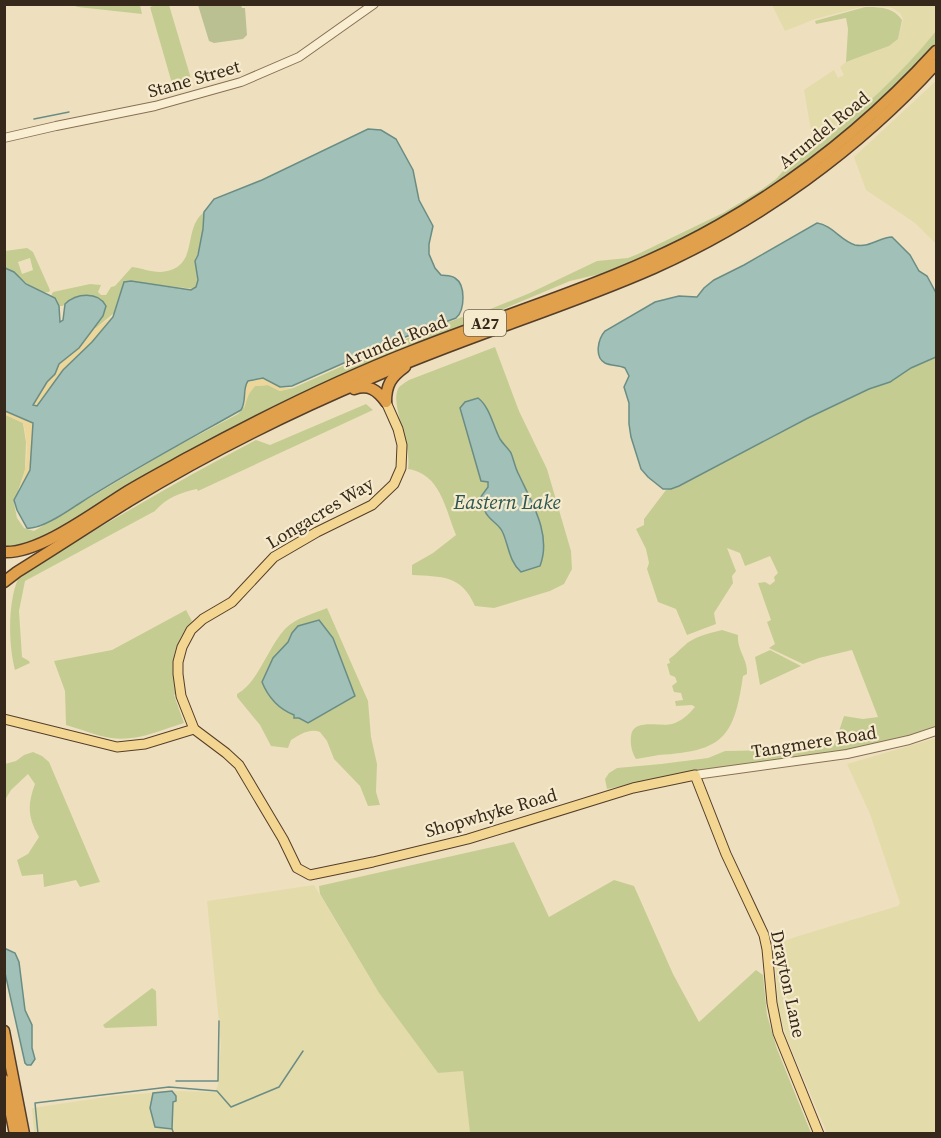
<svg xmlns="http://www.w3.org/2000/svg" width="941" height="1138" viewBox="0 0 941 1138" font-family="'Source Serif 4',serif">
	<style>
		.farmland { fill: #e4dbab }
		.green { fill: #c5cc92; fill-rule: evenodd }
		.sand { fill: #ecd699 }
		.cemetery { fill: #bac091 }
		.water { fill: #a1c0b7; stroke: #698d85; stroke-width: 1.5 }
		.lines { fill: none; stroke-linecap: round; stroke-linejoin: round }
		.stream { stroke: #698d85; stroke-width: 1.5 }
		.minor-casing { stroke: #877056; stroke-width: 10 }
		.major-casing { stroke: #543e2b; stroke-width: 11 }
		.highway-casing { stroke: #543e2b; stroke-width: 13 }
		.minor { stroke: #f9eed1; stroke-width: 8 }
		.major { stroke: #f4d693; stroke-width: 9 }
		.highway { stroke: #e1a04b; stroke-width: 10 }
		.labels { text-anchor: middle; stroke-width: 4.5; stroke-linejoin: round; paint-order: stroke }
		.shield { fill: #f6eacd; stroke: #706250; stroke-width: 1.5 }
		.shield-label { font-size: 16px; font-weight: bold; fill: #36281b }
		.street-label { font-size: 18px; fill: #36281b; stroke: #f6eacd }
		.water-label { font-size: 20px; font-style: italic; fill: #2a5653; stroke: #f6eacd }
	</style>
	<rect width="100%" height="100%" fill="#eee0be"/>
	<g class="farmland">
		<polygon points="772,5 936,5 936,31 921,51 868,104 814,148 804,90 834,70 838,78 844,75 840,67 846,62 889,46 898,39 903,19 900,13 892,8 877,6 865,6 815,19 785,31"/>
		<polygon points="936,81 936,244 915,223 866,190 854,157"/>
		<polygon points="936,738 936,1133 827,1133 786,1037 778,1007 774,945 795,937 898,906 900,903 870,814 847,764"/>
		<polygon points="314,885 379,993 438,1073 463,1070 470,1133 34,1133 32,1108 113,1096 175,1091 215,1092 218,1085 221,1044 207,901"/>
	</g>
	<g class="green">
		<polygon points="159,4 169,5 192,82 173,87 150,7"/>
		<polygon points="72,5 140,5 142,14 78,7"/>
		<path d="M865,7C880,7 893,7 902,20L898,39L889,46L846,62L848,29L846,18L816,24L815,21Z"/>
		<path d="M936,31V44L862,118L812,158L732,212L665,248L613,271L570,281L477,320L485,315L488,310L530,293L597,261L628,258L638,254L723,213L761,190L776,179L808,144L813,142L815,147C859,112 901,75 936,31Z"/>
		<path d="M204,212C204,226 203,247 195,259L198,284L194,289L126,281L123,284L114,313L96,328H93L103,316L97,297C86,293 71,296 63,306H60L51,296L53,292L90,284L101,285L98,292L101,295H106L111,287L115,286L132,267C142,268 150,272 160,272C201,269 181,230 204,212Z"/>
		<path d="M27,248L33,252L50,290L49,292C31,295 20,272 5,268V251ZM30,258L33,270L22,274L18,262Z"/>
		<path d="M462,317L472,322C380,359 289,398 201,444C148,473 97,507 44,537L23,546L5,549L4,414L23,423L26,442L25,470L14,503L17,518L24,528L34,531L172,449L238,414C248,406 245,394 255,386L268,385L280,391L293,388L390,345Z"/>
		<path d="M495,347L519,411L547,469L571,551L572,569L564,584L550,591L494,608L475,606C461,574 441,577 412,575V565L433,553L456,535C445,509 441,474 408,469C412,444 390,405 398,389C400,385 405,383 409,380Z"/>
		<polygon points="936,357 936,726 894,741 855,749 707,769 607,789 605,779 609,773 617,768 661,764 708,758 725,751 780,750 835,743 844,716 863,719 878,717 852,650 819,658 803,664 769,648 775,644 767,622 771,620 758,583 765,582 770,585 775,581 774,577 778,573 770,556 745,566 740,553 727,548 736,571 732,576 733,583 714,613 716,624 687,635 676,609 658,602 647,569 649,563 646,549 636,529 644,525 644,519 666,490 679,486 808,418 869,389 890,382 911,368"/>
		<path d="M366,404L373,410L198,491L197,489C181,492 165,499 155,511L25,581L19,611L22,657L29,661L30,663L15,670C8,644 7,595 22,571C101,528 176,481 256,440L270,445Z"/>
		<path d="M327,608L368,701L371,737L377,764L376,792L380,805L368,806L360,786L334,759L327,741L320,732C309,728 300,735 291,740L288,748L271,746L260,725L237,697V694C258,683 268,647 285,629C295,618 313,614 327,608Z"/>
		<path d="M186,610L192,621C173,645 169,664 178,693L174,695L184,723C160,730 136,742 111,738C96,736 81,729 66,725L65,691L54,661L112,650Z"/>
		<path d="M722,630L738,635C737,651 748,659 747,674L743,676C734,738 723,751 659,755C652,756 644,758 636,759C632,753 630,744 631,736C633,718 660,727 672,724C682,721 689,714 695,707L692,705L676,706L675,701L683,700L681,693L674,692L672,686L677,682L675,677L670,675L667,664L670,663L669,659C675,655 678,651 684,646C692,637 710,633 722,630Z"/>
		<polygon points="770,650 801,666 760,685 755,657"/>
		<path d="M33,752L42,756L49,762L100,882L80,887L76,880L44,887L43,874L22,876L17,860L28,854L39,837C28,818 27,805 35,784L28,774L11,790L5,800V764L16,761L24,755Z"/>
		<polygon points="514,842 549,917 614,880 634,886 673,974 699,1022 756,970 763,975 767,1015 777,1049 811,1133 470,1133 463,1071 438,1073 379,993 320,894 319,886"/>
		<polygon points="152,988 156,991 157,1026 105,1028 103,1025"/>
	</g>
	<g class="sand">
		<path d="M118,305C109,333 82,350 63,371C53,381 47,395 38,406L32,405L47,382L55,374L59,364L74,353L93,328H96L112,317Z"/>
		<polygon points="263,378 284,388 293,388 280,391 268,385 255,386 248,395 244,409 246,383"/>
		<path d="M4,411L33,423C32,443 36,473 19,488C28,469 29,443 23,423L6,415Z"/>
	</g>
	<polygon class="cemetery" points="198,5 241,5 242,8 245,8 247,35 243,39 214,43 209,41"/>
	<g class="water">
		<path d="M368,129L381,130L396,139L413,170L419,200L433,226L429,244V254L435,268L441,275C445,276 451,275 455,278C466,285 465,310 456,318L389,343L292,386L280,387L263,378L248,381C242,389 247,401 241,410C186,441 130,471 77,505C65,513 40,530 27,528L17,510L14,500L30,470L33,423L5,411V268L14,272L26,284L55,298L59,306L60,322L63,320L65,304C76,293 98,291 106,306L103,316L79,348L59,364L55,374L47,382L33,405L37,406L63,370L92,342L113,317L124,282L131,281L191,290L196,287L198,280L195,261L198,255L203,229L204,212L214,199L262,180Z"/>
		<path d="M817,223C832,225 841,241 855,245C870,248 880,237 892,237L910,255L919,271L927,276L936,293V357L911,368L890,382L869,389L808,418L679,486L671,489H663L648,477L641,469L631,437L629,424V403L624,387L629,376L625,368C619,365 611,366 605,363C594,357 598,339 605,331L655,302L679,296L697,297L704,288L714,280L744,265Z"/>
		<path d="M478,398C490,407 493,426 500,439C503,444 508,448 511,453C514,460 515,468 519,475C532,503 552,535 540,566L521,572C509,561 509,547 503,533C500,524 488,520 485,511C483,506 483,502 480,498L488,487V482L481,481L460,408L465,402Z"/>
		<path d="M319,620L333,638L355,696L308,723L299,718H294V715C279,709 268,697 262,682L273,658L288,642L292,633L298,626Z"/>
		<polygon points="4,948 15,953 19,962 25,1010 32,1025 32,1048 35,1059 31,1065 27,1065 25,1063 5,973"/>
		<polygon points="172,1091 176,1096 176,1101 173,1102 172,1129 155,1127 150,1108 153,1093"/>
	</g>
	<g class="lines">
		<g class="stream">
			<polyline points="34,119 69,112"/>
			<polyline points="176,1081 218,1081 219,1021"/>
			<polyline points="172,1129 174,1134"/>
			<polyline points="38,1134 35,1103 169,1087 217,1091 231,1107 279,1087 303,1051"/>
		</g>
		<g class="minor-casing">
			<g id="minor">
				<polyline points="4,138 56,126 155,106 241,82 299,57 374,4"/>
				<polyline points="695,775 847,754 909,740 936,731"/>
			</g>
		</g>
		<g class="major-casing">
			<g id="major">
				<polyline points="386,402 398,429 402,445 401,468 394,484 372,505 317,532 274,557 232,602 203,619 191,630 182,647 178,662 178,674 181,696 194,729 226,753 239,765 283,839 297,868 310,875 373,862 468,839 633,788 695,775 726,854 764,935 767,949 772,1003 778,1033 819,1134"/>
				<polyline points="4,719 117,747 145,744 194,729"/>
			</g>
		</g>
		<g class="highway-casing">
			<g id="highway">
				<path d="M354,389C369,384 377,390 386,402"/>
				<path d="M386,402C386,385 391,377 405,367"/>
				<path d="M4,552C40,554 97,510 128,491C148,479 169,468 189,457C261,418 335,381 412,351C515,310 623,280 719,225C800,179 874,119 936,51"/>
				<path d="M4,582L17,572C54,549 92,524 129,501C206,454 288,413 371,378C463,337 561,309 654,268C759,221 859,149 936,64"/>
				<polyline points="4,1031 24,1134"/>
				<polyline points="4,1080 15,1134"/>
			</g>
		</g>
		<use href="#minor" class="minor"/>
		<use href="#major" class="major"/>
		<use href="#highway" class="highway"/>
	</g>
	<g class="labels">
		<rect class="shield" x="464" y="310" width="42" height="26" rx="4.5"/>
		<g class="shield-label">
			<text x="485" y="329">A27</text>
		</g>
		<g class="street-label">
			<text transform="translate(194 79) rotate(-16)" y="6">Stane Street</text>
			<text transform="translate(824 130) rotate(-39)" y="6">Arundel Road</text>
			<text transform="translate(395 341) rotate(-22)" y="6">Arundel Road</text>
			<text transform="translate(320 513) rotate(-31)" y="6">Longacres Way</text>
			<text transform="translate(814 742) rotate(-9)" y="6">Tangmere Road</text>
			<text transform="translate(491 813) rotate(-16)" y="6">Shopwhyke Road</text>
			<text transform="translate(788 984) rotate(78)" y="6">Drayton Lane</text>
		</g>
		<g class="water-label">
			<text x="507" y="509">Eastern Lake</text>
		</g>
	</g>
	<rect width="941" height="1138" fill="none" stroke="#36281b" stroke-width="12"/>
</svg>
